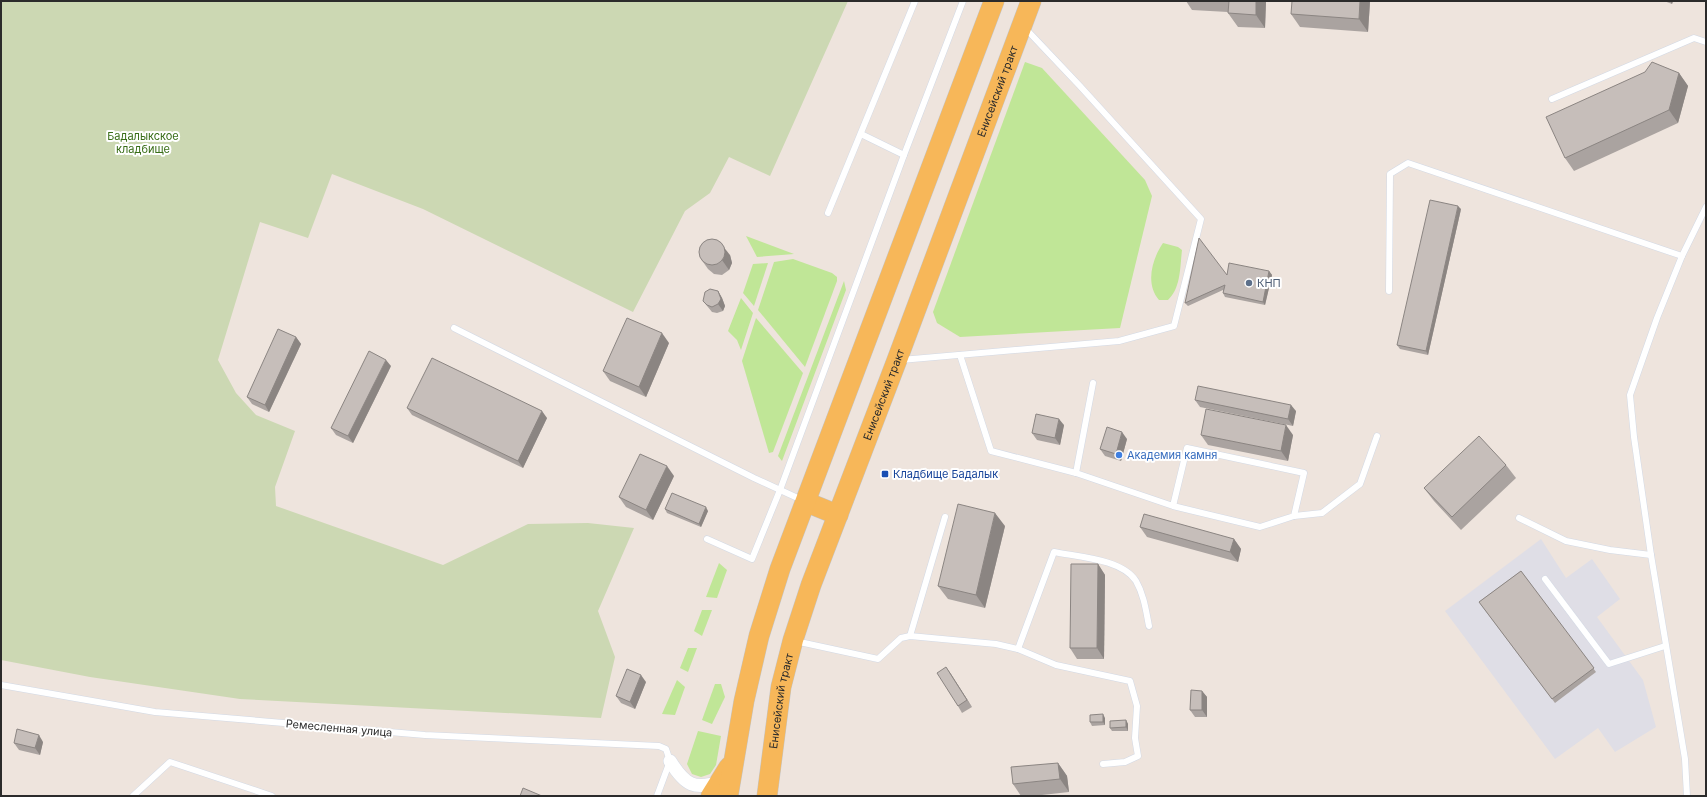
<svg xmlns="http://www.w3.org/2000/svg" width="1707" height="797" viewBox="0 0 1707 797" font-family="Inter,sans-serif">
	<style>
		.industrial { fill: #dfdee6 }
		.green { fill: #c0e697 }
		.cemetery { fill: #ccd8b3 }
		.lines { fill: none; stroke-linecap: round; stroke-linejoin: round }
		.lane-casing { stroke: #d2d9e5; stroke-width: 7 }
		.street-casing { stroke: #d2d9e5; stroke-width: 14 }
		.primary-casing { stroke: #c4c4c4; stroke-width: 21 }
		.lane { stroke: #fff; stroke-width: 6 }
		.street { stroke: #fff; stroke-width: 13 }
		.primary { stroke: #f7b759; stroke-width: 20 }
		.wall { fill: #aaa3a0 }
		.shaded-wall { fill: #8b8582 }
		.building { fill: #c6beba; stroke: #8b8582 }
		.service-dot { fill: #5c6f8a; stroke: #fff; stroke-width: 1.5 }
		.shop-dot { fill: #3f7fe0; stroke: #fff; stroke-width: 1.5 }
		.transit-dot { fill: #1a4fb4; stroke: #fff; stroke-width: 1.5 }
		.labels { text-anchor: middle; stroke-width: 4; stroke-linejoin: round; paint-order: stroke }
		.street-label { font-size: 11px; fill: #2b2b2b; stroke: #fff }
		.park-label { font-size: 11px; fill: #386d17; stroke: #fff }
		.service-label { font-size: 11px; fill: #4e5e75; stroke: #fff; text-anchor: start }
		.shop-label { font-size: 11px; fill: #366cbe; stroke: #fff; text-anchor: start }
		.transit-label { font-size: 11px; fill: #164399; stroke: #fff; text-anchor: start }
	</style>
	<rect width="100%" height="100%" fill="#eee4dd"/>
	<polygon class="industrial" points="1541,539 1566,578 1592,559 1620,599 1597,617 1643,680 1656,727 1615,752 1598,728 1555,759 1445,611"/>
	<g class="green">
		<polygon points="1025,62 1042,68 1145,180 1152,196 1120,328 960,337 937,323 933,312"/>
		<polygon points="746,236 794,254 757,257"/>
		<path d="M1163,243L1178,247L1182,250C1180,267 1181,288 1168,300H1159C1145,284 1152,259 1163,243Z"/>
		<polygon points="793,259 832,273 837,277 837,281 805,367 758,310 774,262"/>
		<polygon points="768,263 754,306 743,293 753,264"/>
		<polygon points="844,281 846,290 782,461 778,456"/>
		<polygon points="741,298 753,313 741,350 737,340 728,331"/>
		<polygon points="756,318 803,373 773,452 769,453 742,361"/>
		<polygon points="719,563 727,570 717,598 706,597"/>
		<polygon points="702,610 712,610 702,636 694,631"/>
		<polygon points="688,648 697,648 688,672 680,668"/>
		<polygon points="677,680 685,687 675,715 662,714"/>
		<polygon points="715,684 721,684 725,697 712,724 702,720"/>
		<polygon points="698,731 721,736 716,765 710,774 701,777 692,774 687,764"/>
	</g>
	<polygon class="cemetery" points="1,1 848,1 770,176 729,157 710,193 685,211 633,312 423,209 332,174 308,238 260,222 218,360 236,393 256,415 295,431 275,487 276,506 443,565 528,524 588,523 634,528 598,611 615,657 601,718 240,699 90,677 1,660"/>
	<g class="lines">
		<g class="lane-casing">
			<g id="lane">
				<polyline points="1552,99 1694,38 1706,42"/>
				<polyline points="861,134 904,155"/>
				<polyline points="828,213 915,1"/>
				<polyline points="1389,291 1390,174 1408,163 1682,256"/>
				<polyline points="454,328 754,478 802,500"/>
				<polyline points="960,355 991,451 1076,473 1173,506 1260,527 1294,516 1304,473 1187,448 1173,506"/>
				<polyline points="901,360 1119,341 1174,326 1201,219 1079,85 1025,28"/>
				<polyline points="1076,473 1093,383"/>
				<polyline points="1294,516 1322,513 1360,484 1377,436"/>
				<polyline points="1519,518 1566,541 1610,550 1651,555"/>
				<polyline points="707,539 752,559 780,490 904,155 963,1"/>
				<polyline points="1545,579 1609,664 1665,646"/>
				<polyline points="910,636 945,517"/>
				<polyline points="795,641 878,659 901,638 910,636 996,644 1018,649 1056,665 1130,681 1137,706 1135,738 1138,756 1125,762 1103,764"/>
				<path d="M1018,649L1054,552C1078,557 1122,559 1136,581C1144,595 1146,611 1149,626"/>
				<polyline points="1,685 155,712 425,735 659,746 666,749 670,761 657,796"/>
				<polyline points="133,796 170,762 272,796"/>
				<polyline points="1687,796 1685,759 1651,555 1634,437 1630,395 1657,318 1682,256 1706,207"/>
			</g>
		</g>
		<g class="street-casing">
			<path id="street" d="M670,761C685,785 694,791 722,781"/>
		</g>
		<g class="primary-casing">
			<g id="primary">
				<polyline points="806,502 838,515"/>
				<polyline points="711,796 729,767"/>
				<polyline points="728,796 744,701 759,636 780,569 994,1"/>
				<path id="s1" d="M767,796L781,687L793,640L811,585L897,360L1031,1"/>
			</g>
		</g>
		<use href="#lane" class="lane"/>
		<use href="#street" class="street"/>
		<use href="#primary" class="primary"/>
	</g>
	<g class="wall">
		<polygon points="1186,1 1266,1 1265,28 1238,27 1228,13 1228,12 1192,10"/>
		<polygon points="1370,1 1368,32 1300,27 1291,14"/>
		<polygon points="1664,1 1673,1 1672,4"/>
		<polygon points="1679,73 1688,86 1678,123 1574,171 1565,158"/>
		<polygon points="1461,209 1428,355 1400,349 1397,345"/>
		<polygon points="730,255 732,263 729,270 722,275 714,274 708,269 701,259"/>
		<polygon points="1269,271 1272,275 1265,305 1225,297 1223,293 1223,290 1188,306 1185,303 1227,275"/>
		<polygon points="718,291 722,298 725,306 723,311 717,313 712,312 703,301"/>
		<polygon points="296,337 301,344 269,412 252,404 247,397"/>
		<polygon points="669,343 646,397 610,381 603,371"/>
		<polygon points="391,366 353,443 336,435 331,428"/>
		<polygon points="1195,400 1296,411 1293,426 1200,407"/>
		<polygon points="407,408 547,418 523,468 412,415"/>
		<polygon points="1064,425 1060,445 1037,440 1032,433"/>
		<polygon points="1201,435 1293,435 1288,461 1208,445"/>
		<polygon points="1127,439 1121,461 1105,456 1100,449"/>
		<polygon points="1506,465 1516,478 1461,530 1434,501 1424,488"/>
		<polygon points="674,476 653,520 626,507 619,497"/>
		<polygon points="665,509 708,511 701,527 667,513"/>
		<polygon points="1005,526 985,608 948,599 938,586"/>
		<polygon points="1140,527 1234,539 1241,549 1238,562 1147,537"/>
		<polygon points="1098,564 1105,575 1104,659 1077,659 1070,648"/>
		<polygon points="1521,571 1596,672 1555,703 1479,602"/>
		<polygon points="946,667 972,707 962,713 958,706"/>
		<polygon points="646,682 635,709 621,703 616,696"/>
		<polygon points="1202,691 1207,697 1207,717 1195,717 1190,710"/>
		<polygon points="1105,718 1105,725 1092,726 1090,722"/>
		<polygon points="1126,720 1128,724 1128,731 1112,731 1110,728"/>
		<polygon points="43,742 40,755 19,750 14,743"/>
		<polygon points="1058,763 1067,776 1069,792 1033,796 1021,796 1013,784"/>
	</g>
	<g class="shaded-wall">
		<polygon points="1256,1 1266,1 1265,28 1256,15"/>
		<polygon points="1360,1 1370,1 1368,32 1359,19"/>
		<polygon points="1670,1 1673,1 1672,4"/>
		<polygon points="1679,73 1688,86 1678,123 1669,110"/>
		<polygon points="1458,206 1461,209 1428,355 1426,351"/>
		<polygon points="722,245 730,255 732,263 729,270 722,260"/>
		<polygon points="1269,271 1272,275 1265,305 1263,302"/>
		<polygon points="718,291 722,298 725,306 723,311 718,304"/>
		<polygon points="662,333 669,343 646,397 639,387"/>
		<polygon points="296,337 301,344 269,412 265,405"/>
		<polygon points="386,360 391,366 353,443 348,436"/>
		<polygon points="1291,405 1296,411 1293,426 1288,419"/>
		<polygon points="542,411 547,418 523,468 518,461"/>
		<polygon points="1059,419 1064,425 1060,445 1055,438"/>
		<polygon points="1286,425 1293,435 1288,461 1281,451"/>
		<polygon points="1122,432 1127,439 1121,461 1116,454"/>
		<polygon points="667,466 674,476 653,520 646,510"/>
		<polygon points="706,507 708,511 701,527 699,524"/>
		<polygon points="995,513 1005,526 985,608 976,595"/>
		<polygon points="1234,539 1241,549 1238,562 1230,552"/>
		<polygon points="1098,564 1105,575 1104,659 1097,648"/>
		<polygon points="946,667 951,674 972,707 967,700"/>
		<polygon points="641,675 646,682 635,709 630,702"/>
		<polygon points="1202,691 1207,697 1207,717 1202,710"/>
		<polygon points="1103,714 1105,718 1105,725 1103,722"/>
		<polygon points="1126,720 1128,724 1128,731 1126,727"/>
		<polygon points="39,735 43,742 40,755 35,748"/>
		<polygon points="1058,763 1067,776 1069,792 1060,779"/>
	</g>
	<g class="building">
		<polygon points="1229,1 1256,1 1256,15 1228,13"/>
		<polygon points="1292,1 1360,1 1359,19 1291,14"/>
		<polygon points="1652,62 1679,73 1669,110 1565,158 1546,117 1645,72"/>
		<polygon points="1430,200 1458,206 1426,351 1397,345"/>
		<polygon points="1199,238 1227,275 1229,263 1269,271 1263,302 1223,293 1225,285 1185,303"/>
		<circle cx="712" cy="252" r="13"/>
		<polygon points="710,289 718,291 721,299 718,304 712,307 707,305 703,301 705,292"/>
		<polygon points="627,318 662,333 639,387 603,371"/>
		<polygon points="278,329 296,337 265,405 247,397"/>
		<polygon points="369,351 386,360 348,436 331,428"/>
		<polygon points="432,358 542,411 518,461 407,408"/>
		<polygon points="1198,386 1291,405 1288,419 1195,400"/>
		<polygon points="1206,409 1286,425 1281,451 1201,435"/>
		<polygon points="1036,414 1059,419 1055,438 1032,433"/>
		<polygon points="1107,427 1122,432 1116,454 1100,449"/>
		<polygon points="1479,436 1506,465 1452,517 1424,488"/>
		<polygon points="640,454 667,466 646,510 619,497"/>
		<polygon points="672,493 706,507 699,524 665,509"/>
		<polygon points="958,504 995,513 976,595 938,586"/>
		<polygon points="1144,514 1234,539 1230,552 1140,527"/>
		<polygon points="1071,564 1098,564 1097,648 1070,648"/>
		<polygon points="1521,571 1594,668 1552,699 1479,602"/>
		<polygon points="946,667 967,700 958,706 937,673"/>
		<polygon points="627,669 641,675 630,702 616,696"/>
		<polygon points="1191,690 1202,691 1202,710 1190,710"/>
		<polygon points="1103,714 1103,722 1090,722 1090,715"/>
		<polygon points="1126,720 1126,727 1110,728 1110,721"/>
		<polygon points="17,729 39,735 35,748 14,743"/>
		<polygon points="1058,763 1060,779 1013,784 1011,767"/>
		<polygon points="523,788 542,796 520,796"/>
	</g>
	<circle class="service-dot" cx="1249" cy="283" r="4"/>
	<circle class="shop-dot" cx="1119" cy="455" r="4"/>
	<rect class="transit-dot" x="881" y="470" width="8" height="8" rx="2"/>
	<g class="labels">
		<g class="street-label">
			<text dy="4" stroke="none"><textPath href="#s1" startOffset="744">Енисейский тракт</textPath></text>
			<text dy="4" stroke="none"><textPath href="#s1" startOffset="420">Енисейский тракт</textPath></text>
			<text dy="4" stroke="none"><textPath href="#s1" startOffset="96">Енисейский тракт</textPath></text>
			<text transform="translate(339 728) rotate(5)" y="4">Ремесленная улица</text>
		</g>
		<g class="park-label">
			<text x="143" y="140">Бадалыкское<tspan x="143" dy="13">кладбище</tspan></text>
		</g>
		<g class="service-label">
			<text x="1257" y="287">КНП</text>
		</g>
		<g class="shop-label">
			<text x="1127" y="459">Академия камня</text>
		</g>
		<g class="transit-label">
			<text x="893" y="478">Кладбище Бадалык</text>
		</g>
	</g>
	<rect width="1707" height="797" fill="none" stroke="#2b2b2b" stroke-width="4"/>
</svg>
